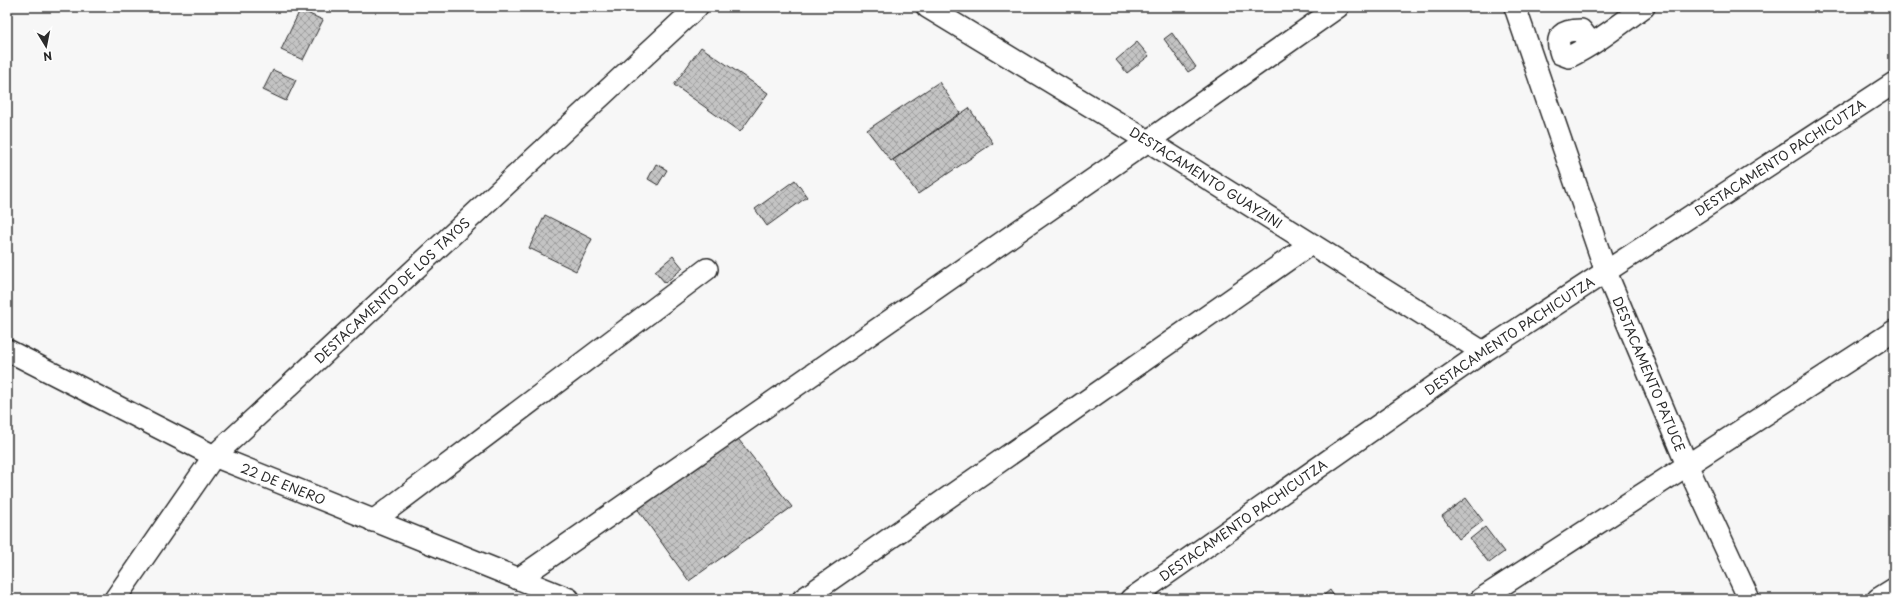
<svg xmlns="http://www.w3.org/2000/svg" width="1901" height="606" viewBox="0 0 1901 606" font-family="'Playpen Sans',sans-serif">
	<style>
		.building { fill: url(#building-cross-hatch); stroke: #2b2b2b }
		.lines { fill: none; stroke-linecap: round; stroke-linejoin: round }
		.street-casing { stroke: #2b2b2b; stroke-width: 24 }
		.street { stroke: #fff; stroke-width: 21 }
		.labels { text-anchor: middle; stroke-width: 3.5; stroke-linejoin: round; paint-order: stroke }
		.street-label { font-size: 13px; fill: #2b2b2b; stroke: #fff }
	</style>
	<defs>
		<pattern id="building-cross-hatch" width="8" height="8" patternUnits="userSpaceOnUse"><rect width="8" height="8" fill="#c4c4c4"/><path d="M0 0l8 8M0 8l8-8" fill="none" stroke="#9f9f9f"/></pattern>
	</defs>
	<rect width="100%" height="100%" fill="#f7f7f7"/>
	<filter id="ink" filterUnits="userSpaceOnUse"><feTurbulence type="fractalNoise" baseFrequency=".025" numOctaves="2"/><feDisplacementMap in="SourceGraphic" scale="8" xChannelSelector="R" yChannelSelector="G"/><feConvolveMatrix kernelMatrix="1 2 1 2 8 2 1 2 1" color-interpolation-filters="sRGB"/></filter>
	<g filter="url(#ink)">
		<g class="building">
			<polygon points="300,10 323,20 303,60 281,50"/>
			<polygon points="1172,33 1196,67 1188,72 1164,39"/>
			<polygon points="1137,42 1149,56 1127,73 1116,60"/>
			<polygon points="701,47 768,93 740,132 674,85"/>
			<polygon points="273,70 296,80 286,101 263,90"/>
			<polygon points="939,82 960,113 891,161 867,130"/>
			<polygon points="969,108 993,143 918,194 893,160"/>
			<polygon points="656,164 667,170 658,185 648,179"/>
			<polygon points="795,180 807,197 767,226 755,209"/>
			<polygon points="545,215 592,239 576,271 529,248"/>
			<polygon points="673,256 683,268 665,283 655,271"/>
			<polygon points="735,435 792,507 689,581 636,507"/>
			<polygon points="1466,498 1483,521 1459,539 1442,516"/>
			<polygon points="1485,527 1504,552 1489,563 1470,539"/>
			<polygon points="1330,590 1336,599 1319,599"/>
		</g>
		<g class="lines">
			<g class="street-casing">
				<g id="street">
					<path id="s1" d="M927,7L1148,141L1483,352"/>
					<path id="s2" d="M1515,7L1606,272L1687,465L1749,599"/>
					<path d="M1592,44L1581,30C1563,30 1554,35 1561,54L1569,57C1596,44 1620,24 1644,7"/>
					<path id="s3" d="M7,350L214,456L569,599"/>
					<polyline points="373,521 707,269"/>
					<polyline points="518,579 1148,141 1338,7"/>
					<path id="s4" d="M115,599L214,456L697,7"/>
					<polyline points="803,599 1309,245"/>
					<path id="s5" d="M1131,599L1483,352L1894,83"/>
					<polyline points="1481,599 1894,331"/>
					<polyline points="1878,599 1894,589"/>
				</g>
			</g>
			<use href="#street" class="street"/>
		</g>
	</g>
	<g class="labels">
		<g class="street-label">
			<text dy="5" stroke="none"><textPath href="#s5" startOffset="785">DESTACAMENTO PACHICUTZA</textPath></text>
			<text dy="5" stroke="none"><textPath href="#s1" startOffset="327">DESTACAMENTO GUAYZINI</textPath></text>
			<text dy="5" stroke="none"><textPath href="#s4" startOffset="417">DESTACAMENTO DE LOS TAYOS</textPath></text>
			<text dy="5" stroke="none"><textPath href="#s5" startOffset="461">DESTACAMENTO PACHICUTZA</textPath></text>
			<text dy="5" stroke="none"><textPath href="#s2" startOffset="391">DESTACAMENTO PATUCE</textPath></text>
			<text dy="5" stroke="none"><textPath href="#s3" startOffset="307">22 DE ENERO</textPath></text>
			<text dy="5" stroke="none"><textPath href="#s5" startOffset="137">DESTACAMENTO PACHICUTZA</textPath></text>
		</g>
	</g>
	<rect width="1901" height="606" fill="none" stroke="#fff" stroke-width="24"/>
	<rect x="12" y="12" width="1877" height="582" fill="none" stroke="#2b2b2b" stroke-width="1.5" filter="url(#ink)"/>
	<g transform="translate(46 46) rotate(170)" stroke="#ffffff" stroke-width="3" paint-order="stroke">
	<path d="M0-3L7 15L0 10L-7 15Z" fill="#2b2b2b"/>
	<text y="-6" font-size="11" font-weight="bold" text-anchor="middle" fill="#2b2b2b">N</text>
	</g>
</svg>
